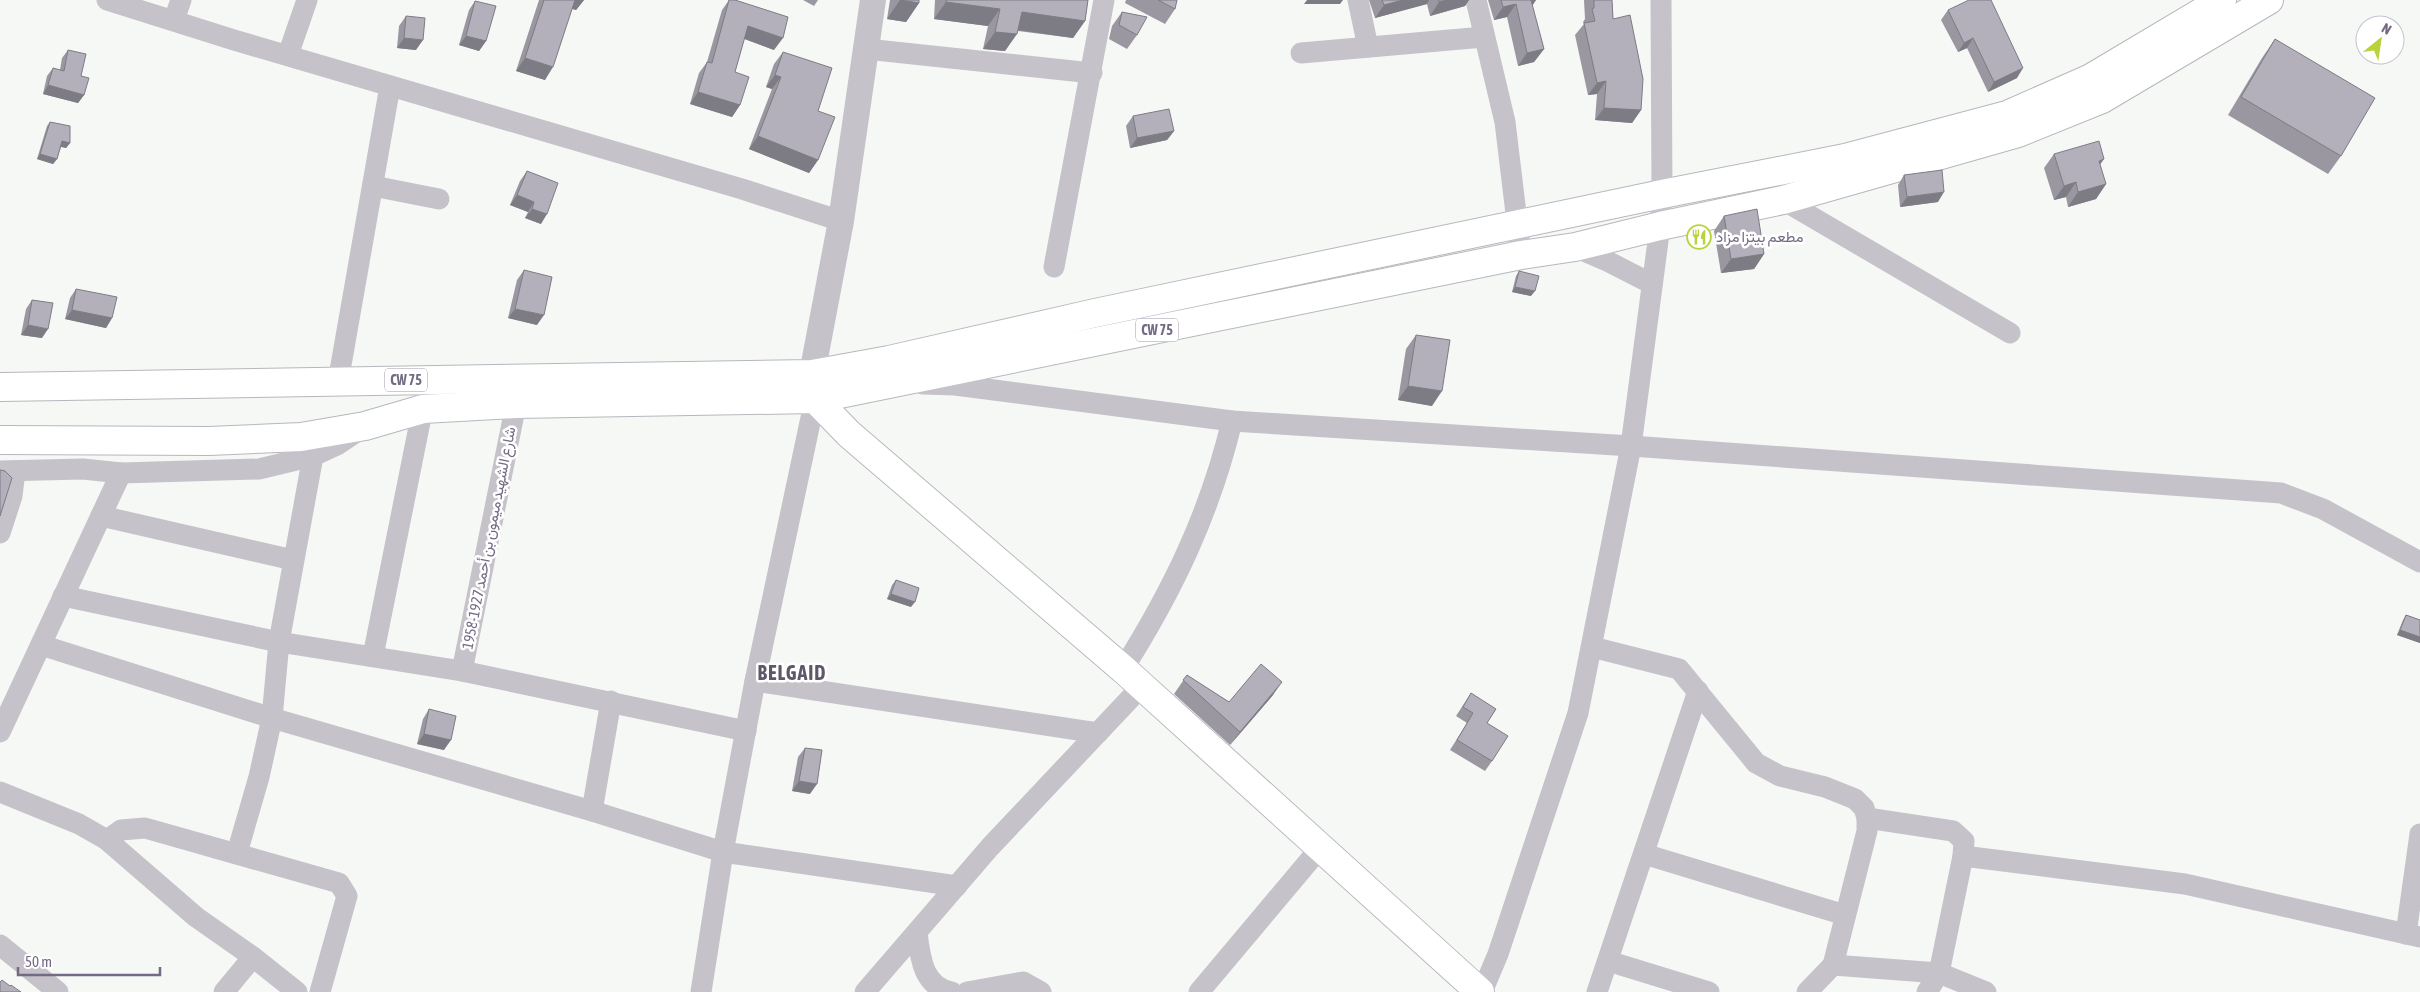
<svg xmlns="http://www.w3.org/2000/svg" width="2420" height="992" viewBox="0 0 2420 992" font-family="'Asap Condensed',Vazirmatn,sans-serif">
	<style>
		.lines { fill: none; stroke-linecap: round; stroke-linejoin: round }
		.secondary-casing { stroke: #bab7bf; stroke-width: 30 }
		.primary-casing { stroke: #b8b6bd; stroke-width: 30 }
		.minor { stroke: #c5c2c9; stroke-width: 21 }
		.tertiary { stroke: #c5c2c9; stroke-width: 26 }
		.secondary { stroke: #fff; stroke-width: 28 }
		.primary { stroke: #fff; stroke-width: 28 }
		.wall { fill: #9a97a1 }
		.shaded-wall { fill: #7d7b83 }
		.building { fill: #b3b0bb; stroke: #7d7b83 }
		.labels { text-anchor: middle; stroke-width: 5; stroke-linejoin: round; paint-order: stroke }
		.shield { fill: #fff; stroke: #9e97a9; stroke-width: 1 }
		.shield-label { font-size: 14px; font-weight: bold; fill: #746a84 }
		.poi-label { font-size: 15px; fill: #746a84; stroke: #fff; text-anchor: start }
		.street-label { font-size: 15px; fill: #746a84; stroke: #fff }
		.district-label { font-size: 20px; font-weight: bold; letter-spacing: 1px; fill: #5e576a; stroke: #fff }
	</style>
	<rect width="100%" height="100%" fill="#f6f8f6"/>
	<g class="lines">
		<g class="secondary-casing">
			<polyline id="secondary" points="812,378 815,399 849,434 1123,669 1480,992"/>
		</g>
		<g class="primary-casing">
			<g id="primary">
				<polyline points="0,387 812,374 889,360 1095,313 1662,194 1845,158 2007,115 2091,78 2222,0"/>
				<polyline points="0,440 209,441 301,437 365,426 423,409 516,404 815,399 1521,255 1575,247 1660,226 1783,200 2018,133 2102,99 2269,0"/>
			</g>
		</g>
		<g class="minor">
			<polyline points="107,0 234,40 742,189 841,221"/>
			<polyline points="1358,0 1368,47"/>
			<polyline points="1476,0 1505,122 1521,255"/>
			<polyline points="174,20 181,0"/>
			<polyline points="866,49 1092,73"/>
			<polyline points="1301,53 1484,37"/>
			<polyline points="288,55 307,0"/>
			<polyline points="373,186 439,199"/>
			<polyline points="1783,200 2010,333"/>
			<polyline points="1575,247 1605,260 1652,284"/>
			<polyline points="1054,267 1104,0"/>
			<polyline points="338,382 390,86"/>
			<polyline points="923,384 955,385 1232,421 1631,446 2281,493 2323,509 2420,562"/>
			<polyline points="0,471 83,469 121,473 259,469 313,456 337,445 361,429"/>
			<polyline points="101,516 293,560"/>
			<polyline points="0,533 12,496 15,471"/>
			<polyline points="63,596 279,642 462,671 746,731"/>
			<polyline points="41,645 272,718 592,811 723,852 957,886"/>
			<polyline points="1592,647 1679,669 1756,763 1780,776 1825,787 1855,799 1864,808 1867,818 1867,831 1833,965 1807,992"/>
			<polyline points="373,656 425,397"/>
			<path d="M1123,669C1173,590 1210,513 1232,421"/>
			<polyline points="462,671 516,404"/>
			<polyline points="755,681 1098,733"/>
			<polyline points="0,732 121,473"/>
			<polyline points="0,792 79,824 107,840 196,917 253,957 297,992"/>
			<polyline points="592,811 611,701"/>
			<polyline points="1867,818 1953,831 1964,841 1963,856 1939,973 1927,992"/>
			<polyline points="107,840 121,830 145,828 339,883 347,896 320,992"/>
			<polyline points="237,853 259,777 272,718 279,642 313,456"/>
			<polyline points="1644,854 1845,915"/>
			<polyline points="1963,856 2185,884 2420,937"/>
			<path d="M917,933C920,957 923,987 952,992"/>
			<polyline points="2406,934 2420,834"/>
			<polyline points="0,945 58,992"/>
			<polyline points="1608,961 1709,992"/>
			<polyline points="1833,965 1939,973 1986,992"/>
			<polyline points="224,992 253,957"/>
			<polyline points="701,992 723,852 755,681 815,399"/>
			<polyline points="865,992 990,847 1142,686"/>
			<polyline points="967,992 1023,982 1041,992"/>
			<polyline points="1199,992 1320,848"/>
			<polyline points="1482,992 1498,954 1578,713 1631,446 1660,226 1662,194 1661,0"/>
			<polyline points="1597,992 1698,691"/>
		</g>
		<polyline class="tertiary" points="812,374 841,221 873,0"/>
		<use href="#secondary" class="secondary"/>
		<use href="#primary" class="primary"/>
	</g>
	<g class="wall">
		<polygon points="539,0 584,0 576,10 572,9 545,80 516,71"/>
		<polygon points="729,0 735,0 774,50 744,39 735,72 740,105 732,117 690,104 699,73 707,62 722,10"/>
		<polygon points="803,0 818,0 814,6"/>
		<polygon points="890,0 919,0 919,3 906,22 887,19"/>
		<polygon points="935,0 1088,0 1085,21 1073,38 1018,31 1005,51 983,49 988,26 934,19"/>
		<polygon points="1126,0 1177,0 1175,9 1165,24 1125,3"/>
		<polygon points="1369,0 1469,0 1465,6 1430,16 1427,4 1375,18"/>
		<polygon points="1488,0 1536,0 1532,6 1544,49 1534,62 1518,66 1507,17 1494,20"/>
		<polygon points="1584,0 1612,0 1613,19 1641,110 1632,123 1595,120 1597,94 1588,95 1575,35 1584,24 1583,22 1585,19"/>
		<polygon points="475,1 486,41 479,51 459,45 469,10"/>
		<polygon points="1948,10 2017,78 1988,92 1967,48 1958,52 1941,20"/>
		<polygon points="1122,12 1137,35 1127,49 1109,39 1112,26"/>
		<polygon points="406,16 416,50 397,48 399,26"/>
		<polygon points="2275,39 2341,156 2328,174 2228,115 2262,58"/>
		<polygon points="68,50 81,76 84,95 78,103 43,94 47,76 53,68 60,70 62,58"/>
		<polygon points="783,52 818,111 818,160 809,173 749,149 772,89 766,87 774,64"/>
		<polygon points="1133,116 1174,131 1167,140 1130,148 1126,126"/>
		<polygon points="50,122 70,143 66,148 61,147 57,159 53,164 37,159 47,126"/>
		<polygon points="2054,154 2100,165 2106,184 2096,199 2068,207 2066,197 2054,200 2044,168"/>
		<polygon points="527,171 541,224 525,218 528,212 510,205 520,181"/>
		<polygon points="1904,175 1938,202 1900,207 1898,185"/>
		<polygon points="1724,216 1764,254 1754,269 1721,273 1714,231"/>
		<polygon points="524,270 537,325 508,318 517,280"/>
		<polygon points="1519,271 1531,296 1512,292 1516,276"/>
		<polygon points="76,289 112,318 106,328 65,319 70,298"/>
		<polygon points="32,300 42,338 21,335 26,309"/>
		<polygon points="1416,335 1432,406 1398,400 1406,349"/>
		<polygon points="896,580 911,607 887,599 892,585"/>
		<polygon points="2406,615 2420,620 2420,643 2397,635 2403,620"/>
		<polygon points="1187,675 1229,702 1273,695 1230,745 1174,694"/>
		<polygon points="1471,693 1487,723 1492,761 1485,771 1450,750 1467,723 1456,716"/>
		<polygon points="429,709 444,750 417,744 423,719"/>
		<polygon points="805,748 810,794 792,791 798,757"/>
	</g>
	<g class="shaded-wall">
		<polygon points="573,0 584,0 576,10 568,7"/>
		<polygon points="900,0 919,3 906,22 887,19"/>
		<polygon points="1307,0 1343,0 1340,4 1304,4"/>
		<polygon points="1403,0 1429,0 1427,4 1375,18 1384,5"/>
		<polygon points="1448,0 1469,0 1465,6 1430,16 1439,2"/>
		<polygon points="1529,0 1536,0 1530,9"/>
		<polygon points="946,2 1000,9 988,26 934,19"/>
		<polygon points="1516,4 1507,17 1494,20 1503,7"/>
		<polygon points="1022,12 1085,21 1073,38 1010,29"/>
		<polygon points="748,26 783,38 774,50 740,37"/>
		<polygon points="995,32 1017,34 1005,51 983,49"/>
		<polygon points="466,36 486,41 479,51 459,45"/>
		<polygon points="404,38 423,40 416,50 397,48"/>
		<polygon points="1973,38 1967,48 1958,52 1964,43"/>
		<polygon points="1544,49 1534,62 1518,66 1527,53"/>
		<polygon points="525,58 553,67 545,80 516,71"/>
		<polygon points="2023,68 2017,78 1988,92 1994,82"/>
		<polygon points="775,75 781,77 772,89 766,87"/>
		<polygon points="1606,81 1597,94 1588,95 1597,83"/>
		<polygon points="48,85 84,95 78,103 43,94"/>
		<polygon points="698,92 740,105 732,117 690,104"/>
		<polygon points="1604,108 1641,110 1632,123 1595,120"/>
		<polygon points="1174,131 1167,140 1130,148 1137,138"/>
		<polygon points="758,136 818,160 809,173 749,149"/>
		<polygon points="62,141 70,143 66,148 59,146"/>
		<polygon points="40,154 57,159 53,164 37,159"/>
		<polygon points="2104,159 2094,173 2099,161"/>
		<polygon points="2076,182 2066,197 2054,200 2064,186"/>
		<polygon points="2106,184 2096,199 2068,207 2078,192"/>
		<polygon points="1944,192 1938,202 1900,207 1907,197"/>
		<polygon points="517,195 534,202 528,212 510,205"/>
		<polygon points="532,209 547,214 541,224 525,218"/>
		<polygon points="1764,254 1754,269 1721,273 1731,259"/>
		<polygon points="1515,287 1535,291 1531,296 1512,292"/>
		<polygon points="515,309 544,315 537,325 508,318"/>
		<polygon points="72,310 112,318 106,328 65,319"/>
		<polygon points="28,325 48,329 42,338 21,335"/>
		<polygon points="1408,386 1442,391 1432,406 1398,400"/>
		<polygon points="891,594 915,602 911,607 887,599"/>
		<polygon points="2400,630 2420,637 2420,643 2397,635"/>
		<polygon points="1282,682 1273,695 1230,745 1240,732"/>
		<polygon points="424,734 451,740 444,750 417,744"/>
		<polygon points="799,781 817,784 810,794 792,791"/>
	</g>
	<g class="building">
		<polygon points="544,0 575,0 553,67 525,58"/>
		<polygon points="729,0 735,0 788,17 783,38 748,26 735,72 749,77 740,105 698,92 707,62 712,63"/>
		<polygon points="900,0 919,0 919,3"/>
		<polygon points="946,0 1088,0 1085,21 1022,12 1017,34 995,32 1000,9 946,2"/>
		<polygon points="1158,0 1177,0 1175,9"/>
		<polygon points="1382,0 1403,0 1384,5"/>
		<polygon points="1439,0 1448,0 1439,2"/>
		<polygon points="1501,0 1531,0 1544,49 1527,53 1516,4 1503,7"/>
		<polygon points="1594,0 1612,0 1613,19 1630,15 1643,79 1641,110 1604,108 1606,81 1597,83 1584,23 1595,21 1592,9 1594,8"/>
		<polygon points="1969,0 1991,0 2023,68 1994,82 1973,38 1964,43 1948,10"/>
		<polygon points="475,1 496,6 486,41 466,36"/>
		<polygon points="1122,12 1147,17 1137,35 1119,25"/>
		<polygon points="406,16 425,18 423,40 404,38"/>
		<polygon points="2275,39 2375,98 2341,156 2241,97"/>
		<polygon points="68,50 86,54 81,76 89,78 84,95 48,85 53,68 64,71"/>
		<polygon points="783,52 832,68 818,111 835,117 818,160 758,136 781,77 775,75"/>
		<polygon points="1169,109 1174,131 1137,138 1133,116"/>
		<polygon points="50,122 70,126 70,143 62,141 57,159 40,154"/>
		<polygon points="2099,141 2104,159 2099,161 2106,184 2078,192 2076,182 2064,186 2054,154"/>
		<polygon points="1942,170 1944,192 1907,197 1904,175"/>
		<polygon points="527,171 558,183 547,214 532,209 534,202 517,195"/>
		<polygon points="1757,209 1764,254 1731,259 1724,216"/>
		<polygon points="524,270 552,277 544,315 515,309"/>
		<polygon points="1519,271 1539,276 1535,291 1515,287"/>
		<polygon points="76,289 117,297 112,318 72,310"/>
		<polygon points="32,300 53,303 48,329 28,325"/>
		<polygon points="1416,335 1450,340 1442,391 1408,386"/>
		<polygon points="0,470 5,471 12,478 0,516"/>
		<polygon points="896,580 919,588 915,602 891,594"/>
		<polygon points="2406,615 2420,620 2420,637 2400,630"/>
		<polygon points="1261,664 1282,682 1240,732 1183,680 1187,675 1229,702"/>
		<polygon points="1471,693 1496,709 1487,723 1508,736 1492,761 1457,740 1473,713 1463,707"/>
		<polygon points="429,709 456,716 451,740 424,734"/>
		<polygon points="805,748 822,750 817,784 799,781"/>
		<polygon points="2,980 10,986 11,985 21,992 0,992 0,982"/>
	</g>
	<defs>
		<g id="restaurant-ring" transform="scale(1.25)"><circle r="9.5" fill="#fff" stroke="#b9d33a" stroke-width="1.5"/><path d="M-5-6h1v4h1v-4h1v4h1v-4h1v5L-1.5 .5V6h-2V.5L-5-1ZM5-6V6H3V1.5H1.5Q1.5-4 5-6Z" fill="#b9d33a"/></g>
	</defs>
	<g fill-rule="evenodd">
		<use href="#restaurant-ring" x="1699" y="237"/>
	</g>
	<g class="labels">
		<g class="shield">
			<rect x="1136" y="318.5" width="42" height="23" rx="4"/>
			<rect x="385" y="368.5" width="42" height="23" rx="4"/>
		</g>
		<g class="shield-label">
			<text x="1157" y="335">CW 75</text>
			<text x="406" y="385">CW 75</text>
		</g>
		<g class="poi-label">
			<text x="1716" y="242">مطعم بيتزا مزاد</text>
		</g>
		<g class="street-label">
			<text transform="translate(489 538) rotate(-79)" y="5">شارع الشهيد ميمون بن أحمد 1927-1958</text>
		</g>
		<g class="district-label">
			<text x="792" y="680">BELGAID</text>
		</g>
	</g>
	<g transform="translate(2380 40) rotate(30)"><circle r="24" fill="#ffffff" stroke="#c7c3ce"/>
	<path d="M0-4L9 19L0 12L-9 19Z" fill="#b9d33a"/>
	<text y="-8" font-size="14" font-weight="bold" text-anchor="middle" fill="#746a84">N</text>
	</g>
	<path d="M18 967v8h142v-8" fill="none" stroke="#746a84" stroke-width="2.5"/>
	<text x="25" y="967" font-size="15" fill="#746a84" stroke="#ffffff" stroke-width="4" paint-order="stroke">50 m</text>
</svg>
